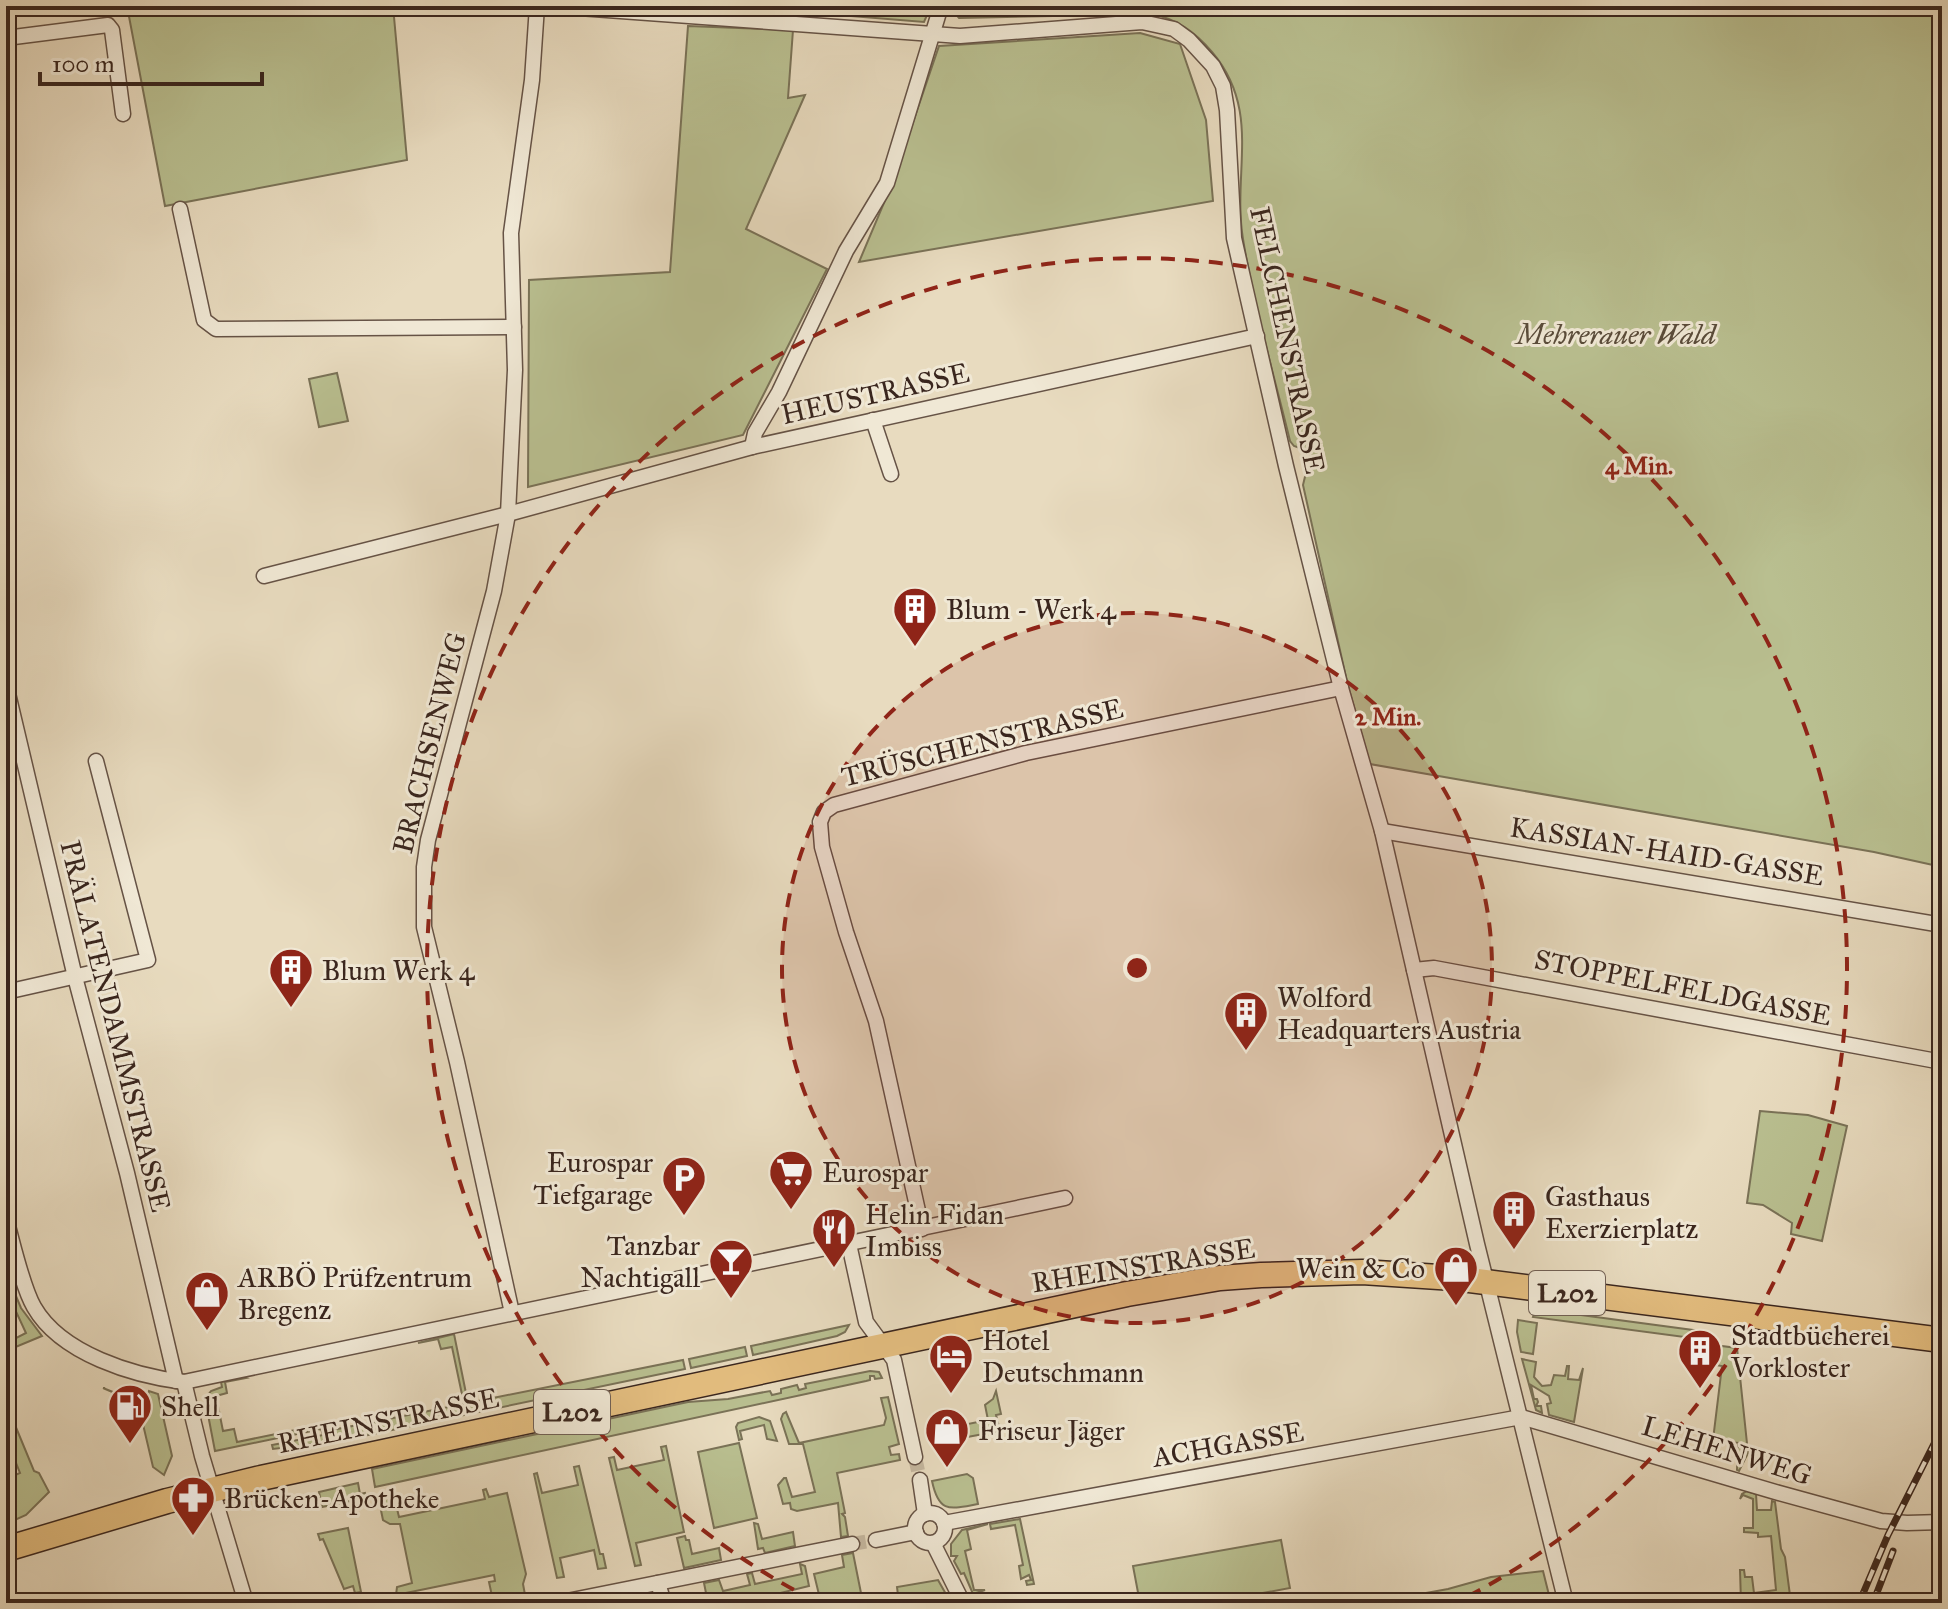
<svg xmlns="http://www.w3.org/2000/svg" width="1948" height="1609" viewBox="0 0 1948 1609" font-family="'IM FELL Great Primer',serif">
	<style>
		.green { fill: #b9bf90; stroke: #7a7257; stroke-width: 2 }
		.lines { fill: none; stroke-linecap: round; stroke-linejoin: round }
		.minor-tunnel { stroke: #c5b79f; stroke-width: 14; stroke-dasharray: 14 7; stroke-linecap: butt }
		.minor-casing { stroke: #665346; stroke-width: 17 }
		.primary-casing { stroke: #3a261e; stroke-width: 27 }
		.minor { stroke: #f0e8d5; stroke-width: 14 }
		.primary { stroke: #e4be80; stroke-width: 24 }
		.rail-casing { stroke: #3a261e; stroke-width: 7 }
		.rail { stroke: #f0e8d5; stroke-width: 4; stroke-dasharray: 12; stroke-linecap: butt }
		.ring { fill: none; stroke: #8f2418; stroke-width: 4; stroke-dasharray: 14 10 }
		.labels { text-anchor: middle; stroke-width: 6; stroke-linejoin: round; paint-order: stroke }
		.shield { fill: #f0e8d5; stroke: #716055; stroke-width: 2 }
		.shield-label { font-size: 26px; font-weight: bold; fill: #3a261e }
		.park-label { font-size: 28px; font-style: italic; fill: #5a4c3a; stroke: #f0e8d5 }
		.street-label { font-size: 28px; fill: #3a261e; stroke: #f0e8d5 }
		.poi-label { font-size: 28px; fill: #3a261e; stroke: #f0e8d5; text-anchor: start }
		.centre { fill: #8f2418; stroke: #f0e8d5; stroke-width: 4 }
		.ring-label { font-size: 24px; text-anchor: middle; font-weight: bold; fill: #8f2418; stroke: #f0e8d5; stroke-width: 6; stroke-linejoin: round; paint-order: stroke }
	</style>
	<rect width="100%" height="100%" fill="#e8dbbf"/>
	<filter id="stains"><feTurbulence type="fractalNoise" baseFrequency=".0025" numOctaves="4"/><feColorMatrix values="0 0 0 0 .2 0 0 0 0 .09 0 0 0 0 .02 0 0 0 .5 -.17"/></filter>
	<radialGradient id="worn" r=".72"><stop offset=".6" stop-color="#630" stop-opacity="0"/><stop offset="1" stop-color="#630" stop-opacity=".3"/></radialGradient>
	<g class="green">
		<polygon points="127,6 187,6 188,10 211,6 393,6 407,160 165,206"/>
		<polygon points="729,6 931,6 924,22"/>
		<path d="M949,6H1942V867L1874,852L1370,764L1348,686L1303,485L1311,452L1294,446L1290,441C1274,375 1254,307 1243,239C1232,171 1262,111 1212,52C1195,32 1177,19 1152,14L959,18Z"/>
		<polygon points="688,26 793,30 788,98 805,95 746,229 827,269 743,435 528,487 529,280 670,272"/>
		<polygon points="1140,33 1180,44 1206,120 1213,201 859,262 892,184 939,46"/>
		<polygon points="337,373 348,421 319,427 309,379"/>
		<polygon points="1760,1111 1808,1115 1847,1126 1822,1241 1791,1234 1792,1223 1763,1205 1747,1203"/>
		<polygon points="6,1284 13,1289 21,1308 42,1336 6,1351 6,1343 26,1333 6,1290"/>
		<polygon points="1536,1309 1708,1332 1713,1337 1707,1340 1533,1317"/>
		<polygon points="1518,1320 1537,1323 1533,1354 1521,1352 1517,1332"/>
		<polygon points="849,1325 845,1332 837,1336 753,1355 751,1346"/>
		<polygon points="454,1334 468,1403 683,1360 685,1369 339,1441 273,1449 272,1445 323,1435 321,1429 215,1451 205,1399 211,1391 222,1387 221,1382 243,1377 246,1378 225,1382 227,1393 216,1396 223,1431 234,1429 237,1442 325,1424 327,1431 464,1404 452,1347 441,1349 438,1339 418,1343"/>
		<polygon points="1698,1343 1737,1348 1748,1453 1739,1471 1737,1470 1738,1443 1713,1440 1722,1366 1696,1362"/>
		<polygon points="745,1347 747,1356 691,1368 689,1359"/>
		<polygon points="1522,1359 1536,1362 1534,1377 1542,1386 1551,1385 1554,1375 1565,1376 1567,1366 1569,1366 1568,1379 1579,1380 1583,1368 1574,1422 1549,1415 1547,1404 1551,1403 1549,1396 1531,1385 1534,1399 1537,1399 1538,1402 1536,1406 1541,1406 1542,1413 1536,1410"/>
		<polygon points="870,1371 879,1372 882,1378 875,1379 874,1376 870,1376 870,1380 866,1381 375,1487 372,1469 688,1402 728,1399 770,1391 772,1395 781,1393 781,1389 797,1385 799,1390 806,1388 805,1384"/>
		<polygon points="103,1388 135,1401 139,1391 142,1391 143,1395 148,1395 149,1391 158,1394 172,1456 164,1475 153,1467 138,1403"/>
		<polygon points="996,1391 1001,1414 996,1415 1000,1431 940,1442 938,1430 988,1420 985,1405 993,1399"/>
		<polygon points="888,1397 899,1444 889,1447 891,1455 899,1454 900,1460 837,1473 845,1513 842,1514 845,1517 848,1536 841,1537 838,1503 797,1511 791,1509 790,1503 783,1504 778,1485 784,1478 786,1478 792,1497 815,1492 803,1444 789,1444 781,1419 783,1414 786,1412 799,1443 884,1425 886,1418 881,1398"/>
		<polygon points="759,1417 770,1421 777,1441 767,1439 764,1425 740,1431 742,1439 739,1440 736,1427 738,1423"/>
		<polygon points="15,1425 34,1471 39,1473 49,1492 26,1515 6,1524 6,1479 20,1473 6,1438 6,1429"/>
		<polygon points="739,1443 757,1518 714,1528 698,1452"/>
		<polygon points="666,1446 684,1532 636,1543 641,1565 635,1566 609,1458 614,1457 617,1470 664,1460 661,1447"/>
		<polygon points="579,1466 600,1554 603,1554 606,1568 598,1569 594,1550 560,1558 564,1577 557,1578 534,1474 537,1473 542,1493 578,1485 574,1467"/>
		<path d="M967,1474L973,1478L978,1504C950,1509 939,1514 932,1481Z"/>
		<polygon points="358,1483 360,1494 365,1493 366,1498 322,1507 319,1492"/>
		<polygon points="486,1489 489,1497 507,1493 526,1574 523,1584 526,1600 493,1603 497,1602 496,1595 492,1596 489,1582 495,1581 494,1575 396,1595 397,1587 412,1583 400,1524 390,1524 383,1520 378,1496 393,1492 399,1517 485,1499 483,1490"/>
		<polygon points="1747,1491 1756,1494 1757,1510 1771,1510 1772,1501 1775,1502 1781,1549 1785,1557 1791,1603 1735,1603 1741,1602 1740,1570 1744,1570 1745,1577 1752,1577 1754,1593 1776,1590 1771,1536 1758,1537 1758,1533 1744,1532 1744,1528 1753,1528 1753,1499 1743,1495 1740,1499 1742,1494"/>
		<polygon points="1020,1519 1034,1584 1027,1585 1026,1581 1031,1580 1029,1575 1021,1579 1019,1566 1023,1565 1015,1525 991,1529 990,1524"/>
		<polygon points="754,1523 758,1524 762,1539 793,1532 795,1546 765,1553 763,1548 758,1549"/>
		<polygon points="988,1524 967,1530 971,1549 965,1551 974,1590 985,1590 973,1594 964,1573 961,1574 954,1561 957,1556 951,1556 951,1544 962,1530"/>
		<polygon points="348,1528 361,1592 355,1593 353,1586 344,1589 323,1539 320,1540 318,1534"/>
		<polygon points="685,1536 686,1540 689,1540 692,1554 719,1548 721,1560 684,1568 677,1538"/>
		<polygon points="1281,1540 1290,1588 1209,1603 1140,1603 1133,1566"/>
		<polygon points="853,1553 863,1603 821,1603 814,1574 844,1567 842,1555"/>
		<polygon points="800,1564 805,1566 809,1586 740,1603 708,1603 704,1583 719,1580 723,1591 750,1585 747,1574 752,1573 755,1584 802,1574"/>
		<polygon points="1543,1571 1551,1603 1371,1603 1448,1589 1491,1577"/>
		<polygon points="938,1580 951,1603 899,1603 897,1587"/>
	</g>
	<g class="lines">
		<g class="minor-tunnel">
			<polyline points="915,1457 920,1480"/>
			<polyline points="852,1544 876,1540"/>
		</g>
		<g class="minor-casing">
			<g id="minor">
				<polyline points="552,6 960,36 1142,22 1174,29 1189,40 1213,66 1223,86 1227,110 1234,238 1286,466 1341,688 1382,831 1477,1244 1566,1603"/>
				<polyline points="6,38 108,25 112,30 123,114"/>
				<polyline points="180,209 204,320 216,329 514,327"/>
				<polyline points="873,420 891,474"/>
				<polyline points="752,447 755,433 779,392 846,251 887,183 941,6"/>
				<polyline points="264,576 508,514 752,447 1257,336"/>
				<polyline points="6,685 75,977 127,1173 176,1381"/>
				<polyline points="1382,831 1942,925"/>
				<polyline points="1414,970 1434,968 1942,1062"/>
				<polyline points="6,992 148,960 96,761"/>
				<path d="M6,1219C13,1243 22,1286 34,1307C61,1354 134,1376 184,1382L1065,1198"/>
				<polyline points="922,1229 876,1021 846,932 822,847 820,822 824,812 834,805 1026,753 1341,688"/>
				<polyline points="849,1244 866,1322 894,1360 915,1457"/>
				<polyline points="512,1313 457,1062 424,927 424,867 428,840 494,591 508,514 515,370 511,233 532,80 537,6"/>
				<polyline points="184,1382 202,1456 246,1603"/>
				<polyline points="920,1480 925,1514"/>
				<circle cx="930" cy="1528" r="15"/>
				<polyline points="944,1523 1521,1417 1779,1493 1881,1521 1907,1523 1942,1522"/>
				<polyline points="876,1540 916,1532"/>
				<polyline points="933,1543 963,1603"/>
				<polyline points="658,1583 664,1603"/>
				<polyline points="557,1603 852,1544"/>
			</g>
		</g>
		<g class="primary-casing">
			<polyline id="primary" points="6,1549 167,1501 261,1478 1127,1294 1220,1278 1261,1275 1362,1272 1454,1278 1942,1340"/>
		</g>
		<use href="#minor" class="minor"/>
		<use href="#primary" class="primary"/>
		<g class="rail-casing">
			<g id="rail">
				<polyline points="1859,1603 1888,1535 1942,1428"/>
				<polyline points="1873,1603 1893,1551"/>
			</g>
		</g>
		<use href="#rail" class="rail"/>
	</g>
	<circle cx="1137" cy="968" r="355" fill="#8f2418" fill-opacity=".12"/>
	<g class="ring">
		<circle cx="1137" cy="968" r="355"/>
		<path d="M815 1601A710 710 0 1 1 1459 1601"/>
	</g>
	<defs>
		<g id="building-pin" transform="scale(2.3)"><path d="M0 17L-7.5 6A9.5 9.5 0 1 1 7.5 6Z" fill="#8f2418" stroke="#f0e8d5"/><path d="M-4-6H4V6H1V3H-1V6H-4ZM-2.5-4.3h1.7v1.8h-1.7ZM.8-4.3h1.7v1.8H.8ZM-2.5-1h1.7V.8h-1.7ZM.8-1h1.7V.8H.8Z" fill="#fff"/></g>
		<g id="supermarket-pin" transform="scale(2.3)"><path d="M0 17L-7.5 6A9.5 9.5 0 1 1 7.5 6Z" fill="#8f2418" stroke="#f0e8d5"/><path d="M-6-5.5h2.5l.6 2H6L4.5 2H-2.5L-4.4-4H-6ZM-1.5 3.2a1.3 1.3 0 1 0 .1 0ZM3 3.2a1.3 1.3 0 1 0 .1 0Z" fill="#fff"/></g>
		<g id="parking-pin" transform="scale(2.3)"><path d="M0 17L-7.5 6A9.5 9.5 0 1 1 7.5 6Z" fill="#8f2418" stroke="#f0e8d5"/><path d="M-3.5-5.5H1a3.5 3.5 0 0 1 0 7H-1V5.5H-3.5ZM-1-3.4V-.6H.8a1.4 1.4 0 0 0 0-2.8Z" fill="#fff"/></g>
		<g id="restaurant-pin" transform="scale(2.3)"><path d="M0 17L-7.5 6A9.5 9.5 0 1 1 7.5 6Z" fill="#8f2418" stroke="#f0e8d5"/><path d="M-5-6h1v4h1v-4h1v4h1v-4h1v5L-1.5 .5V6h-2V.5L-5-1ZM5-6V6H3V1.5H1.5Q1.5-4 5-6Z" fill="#fff"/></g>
		<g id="bar-pin" transform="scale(2.3)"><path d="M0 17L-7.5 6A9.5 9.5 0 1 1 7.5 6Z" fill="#8f2418" stroke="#f0e8d5"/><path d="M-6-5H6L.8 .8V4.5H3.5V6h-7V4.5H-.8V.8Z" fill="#fff"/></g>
		<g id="shop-pin" transform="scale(2.3)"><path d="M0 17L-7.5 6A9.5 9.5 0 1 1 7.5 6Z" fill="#8f2418" stroke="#f0e8d5"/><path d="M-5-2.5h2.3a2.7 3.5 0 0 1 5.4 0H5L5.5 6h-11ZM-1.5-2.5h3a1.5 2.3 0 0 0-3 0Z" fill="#fff"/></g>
		<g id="hotel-pin" transform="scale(2.3)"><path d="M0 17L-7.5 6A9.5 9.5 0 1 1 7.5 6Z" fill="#8f2418" stroke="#f0e8d5"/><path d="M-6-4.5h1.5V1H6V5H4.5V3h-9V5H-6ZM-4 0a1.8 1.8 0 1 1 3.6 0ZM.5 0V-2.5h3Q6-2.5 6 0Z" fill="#fff"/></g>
		<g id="fuel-pin" transform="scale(2.3)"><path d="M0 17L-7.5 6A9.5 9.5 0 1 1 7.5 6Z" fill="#8f2418" stroke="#f0e8d5"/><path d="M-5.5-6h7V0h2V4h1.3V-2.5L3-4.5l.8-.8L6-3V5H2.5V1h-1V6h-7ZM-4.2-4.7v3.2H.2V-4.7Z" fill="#fff"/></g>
		<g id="pharmacy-pin" transform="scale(2.3)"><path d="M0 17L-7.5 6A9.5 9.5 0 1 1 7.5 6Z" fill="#8f2418" stroke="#f0e8d5"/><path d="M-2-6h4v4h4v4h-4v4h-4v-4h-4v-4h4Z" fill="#fff"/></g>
	</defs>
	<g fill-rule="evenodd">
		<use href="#building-pin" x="915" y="609"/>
		<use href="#building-pin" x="291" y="970"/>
		<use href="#building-pin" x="1246" y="1013"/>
		<use href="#supermarket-pin" x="791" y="1172"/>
		<use href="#parking-pin" x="684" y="1178"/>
		<use href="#building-pin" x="1514" y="1212"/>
		<use href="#restaurant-pin" x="834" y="1230"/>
		<use href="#bar-pin" x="731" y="1261"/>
		<use href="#shop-pin" x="1456" y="1268"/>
		<use href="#shop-pin" x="207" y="1293"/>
		<use href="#building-pin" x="1700" y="1351"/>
		<use href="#hotel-pin" x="951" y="1356"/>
		<use href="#fuel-pin" x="130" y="1406"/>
		<use href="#shop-pin" x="947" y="1430"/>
		<use href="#pharmacy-pin" x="193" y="1498"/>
	</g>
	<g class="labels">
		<g class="shield">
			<rect x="1529" y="1271" width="76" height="44" rx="6"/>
			<rect x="534" y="1390" width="76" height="44" rx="6"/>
		</g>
		<g class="shield-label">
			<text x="1567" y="1302">L202</text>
			<text x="572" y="1421">L202</text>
		</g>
		<g class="park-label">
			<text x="1616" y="344">Mehrerauer Wald</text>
		</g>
		<g class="street-label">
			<text transform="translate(1288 340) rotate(78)" y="10">FELCHENSTRASSE</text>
			<text transform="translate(875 393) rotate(-13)" y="10">HEUSTRASSE</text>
			<text transform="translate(982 742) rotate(-14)" y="10">TRÜSCHENSTRASSE</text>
			<text transform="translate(429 743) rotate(-76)" y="10">BRACHSENWEG</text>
			<text transform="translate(1667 851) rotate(9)" y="10">KASSIAN-HAID-GASSE</text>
			<text transform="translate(1683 987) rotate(11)" y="10">STOPPELFELDGASSE</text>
			<text transform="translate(116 1026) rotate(76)" y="10">PRÄLATENDAMMSTRASSE</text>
			<text transform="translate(1143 1265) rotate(-9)" y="10">RHEINSTRASSE</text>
			<text transform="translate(388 1420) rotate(-12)" y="10">RHEINSTRASSE</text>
			<text transform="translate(1228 1444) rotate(-10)" y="10">ACHGASSE</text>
			<text transform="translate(1727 1450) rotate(17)" y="10">LEHENWEG</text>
		</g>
		<g class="poi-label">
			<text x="946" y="619">Blum - Werk 4</text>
			<text x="322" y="980">Blum Werk 4</text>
			<text x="1277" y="1007">Wolford<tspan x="1277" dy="32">Headquarters Austria</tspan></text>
			<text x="653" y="1172" text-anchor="end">Eurospar<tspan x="653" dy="32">Tiefgarage</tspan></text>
			<text x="822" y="1182">Eurospar</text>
			<text x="1545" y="1206">Gasthaus<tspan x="1545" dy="32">Exerzierplatz</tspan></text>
			<text x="865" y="1224">Helin Fidan<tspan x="865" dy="32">Imbiss</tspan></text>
			<text x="700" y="1255" text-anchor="end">Tanzbar<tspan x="700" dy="32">Nachtigall</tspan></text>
			<text x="1425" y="1278" text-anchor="end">Wein &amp; Co</text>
			<text x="238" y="1287">ARBÖ Prüfzentrum<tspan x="238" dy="32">Bregenz</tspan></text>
			<text x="1731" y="1345">Stadtbücherei<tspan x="1731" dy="32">Vorkloster</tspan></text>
			<text x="982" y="1350">Hotel<tspan x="982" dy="32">Deutschmann</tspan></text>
			<text x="161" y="1416">Shell</text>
			<text x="978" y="1440">Friseur Jäger</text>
			<text x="224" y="1508">Brücken-Apotheke</text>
		</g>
	</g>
	<circle cx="1137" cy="968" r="12" class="centre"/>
	<g class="ring-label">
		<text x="1639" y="474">4 Min.</text>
		<text x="1388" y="725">2 Min.</text>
	</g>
	<rect width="1948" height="1609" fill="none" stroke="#e8dbbf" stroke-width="32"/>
	<rect x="8" y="8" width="1932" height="1593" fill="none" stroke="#3a261e" stroke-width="4"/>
	<rect x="16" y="16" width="1916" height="1577" fill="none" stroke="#3a261e" stroke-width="2"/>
	<path d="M40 72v12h222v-12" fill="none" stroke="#3a261e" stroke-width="4"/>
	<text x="52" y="72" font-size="24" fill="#3a261e" stroke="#f0e8d5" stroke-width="6" paint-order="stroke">100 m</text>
	<rect width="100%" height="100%" filter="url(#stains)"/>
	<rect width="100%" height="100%" fill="url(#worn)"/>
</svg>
